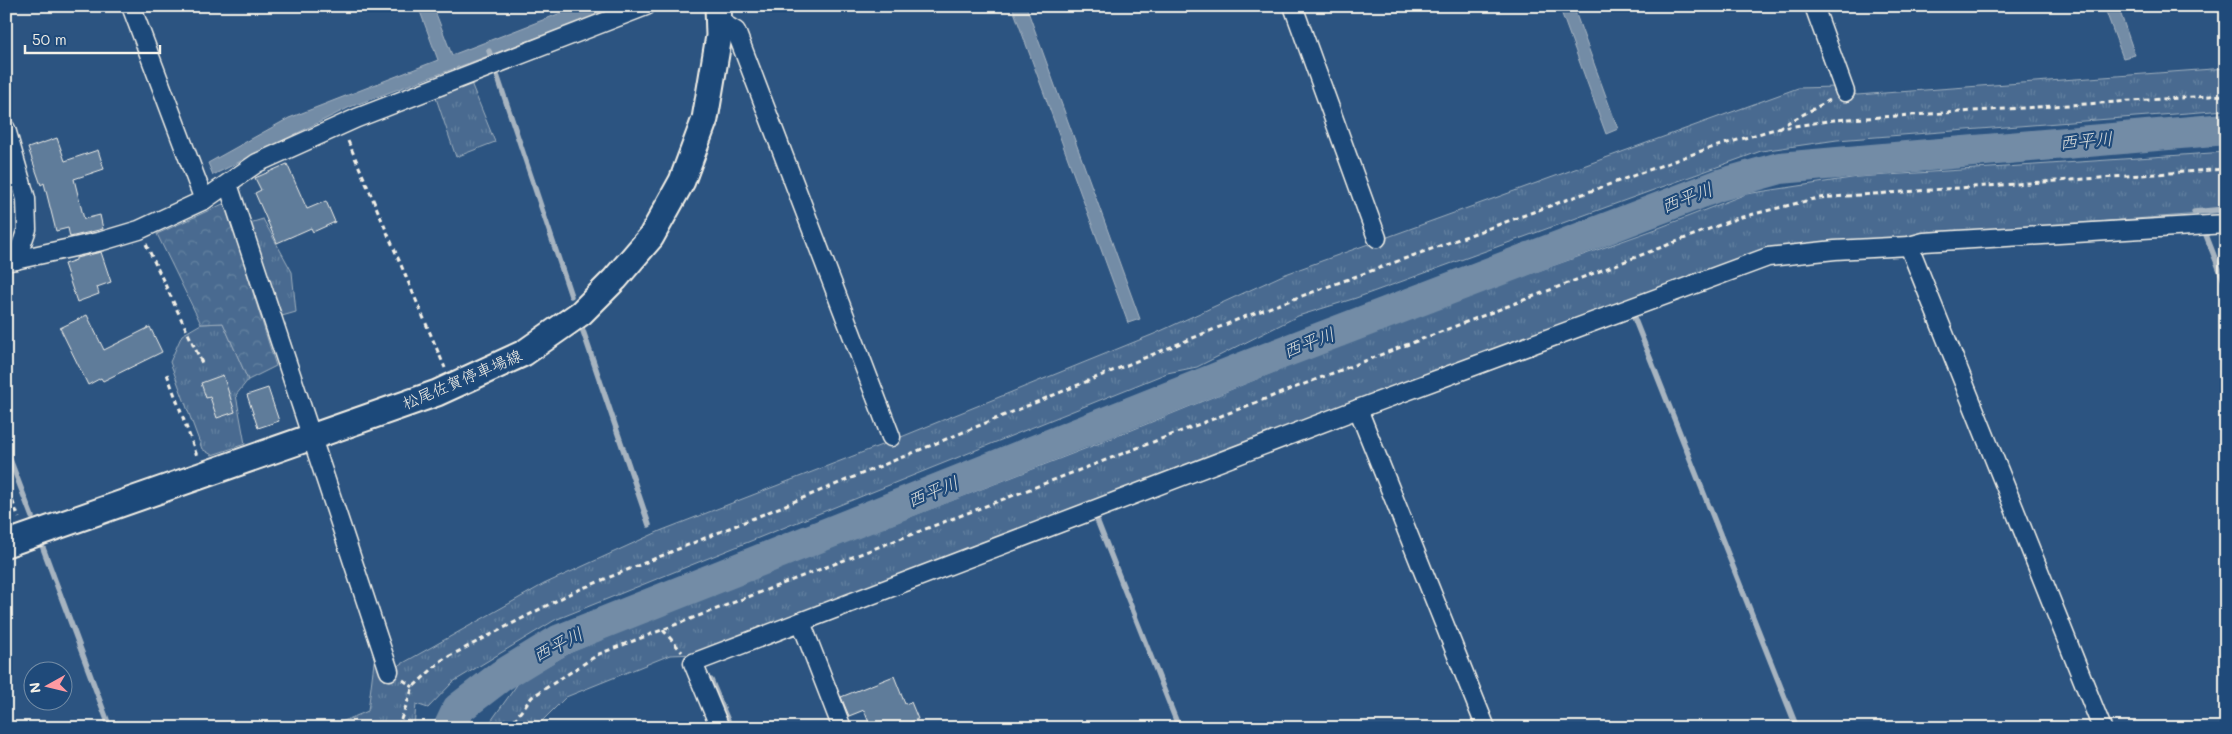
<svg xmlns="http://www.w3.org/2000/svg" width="2232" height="734" viewBox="0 0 2232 734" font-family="Mali,'Klee One',sans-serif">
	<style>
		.grass { fill: url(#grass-tufts); stroke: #9eaebc }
		.park { fill: url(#park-crowns); stroke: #9eaebc }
		.water { fill: #738ca6; stroke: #a7b4c0 }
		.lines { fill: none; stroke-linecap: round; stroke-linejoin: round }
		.stream { stroke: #a7b4c0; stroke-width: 5.5 }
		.river { stroke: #738ca6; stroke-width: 32 }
		.building { fill: #5e7b9a; stroke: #f4f1e8 }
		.street-casing { stroke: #f4f1e8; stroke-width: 21 }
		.secondary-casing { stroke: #f4f1e8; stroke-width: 29 }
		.path { stroke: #f4f1e8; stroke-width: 3; stroke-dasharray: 5 4; stroke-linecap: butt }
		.street { stroke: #1f4a7a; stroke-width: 18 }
		.secondary { stroke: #1f4a7a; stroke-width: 25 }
		.labels { text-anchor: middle; stroke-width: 4.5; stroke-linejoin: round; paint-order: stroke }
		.street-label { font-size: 16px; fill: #f4f1e8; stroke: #1f4a7a }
		.water-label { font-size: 18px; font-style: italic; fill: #dadddb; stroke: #1f4a7a }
	</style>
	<defs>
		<pattern id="grass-tufts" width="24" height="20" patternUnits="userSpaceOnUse" patternTransform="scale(1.25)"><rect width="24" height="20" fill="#496b90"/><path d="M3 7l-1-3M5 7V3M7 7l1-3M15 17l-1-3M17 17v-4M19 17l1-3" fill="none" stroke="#6481a0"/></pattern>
		<pattern id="park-crowns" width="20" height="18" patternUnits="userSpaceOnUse" patternTransform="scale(1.25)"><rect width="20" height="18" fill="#496b90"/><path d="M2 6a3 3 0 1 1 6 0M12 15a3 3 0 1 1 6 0" fill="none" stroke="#6481a0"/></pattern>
	</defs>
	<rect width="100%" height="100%" fill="#2c5481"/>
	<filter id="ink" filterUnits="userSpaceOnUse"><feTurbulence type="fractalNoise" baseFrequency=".02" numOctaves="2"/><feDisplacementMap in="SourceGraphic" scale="10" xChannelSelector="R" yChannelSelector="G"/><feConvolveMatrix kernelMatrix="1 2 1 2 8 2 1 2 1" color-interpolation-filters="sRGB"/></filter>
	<g filter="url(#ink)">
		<g class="grass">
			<polygon points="2226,68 2226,110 1837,140 1761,151 1356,298 1298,316 1197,367 1167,373 555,620 453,682 428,708 416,704 414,728 327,728 368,711 375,654 396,667 544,584 660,531 884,444 1154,334 1283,275 1798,88 1835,87 1857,95"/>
			<polygon points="471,83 495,142 456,157 435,95"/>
			<polygon points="2226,152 2226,212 1781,246 1350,403 698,654 670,655 566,697 535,728 486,728 519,682 571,652 722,590 1105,441 1406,318 1656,229 1746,194 1858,177"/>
			<polygon points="263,219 292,272 296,312 282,316 250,223"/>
			<polygon points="223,323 248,380 236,395 245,444 212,455 202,449 170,362 182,335 201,324"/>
		</g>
		<polygon class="park" points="225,203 276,366 248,380 223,323 201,324 157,234"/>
		<g class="water">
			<polygon points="418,6 433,6 452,55 579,6 623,6 350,107 213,175 208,163 289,118 438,60"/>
			<polygon points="1012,6 1026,6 1140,319 1128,323"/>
			<polygon points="1559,6 1573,6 1618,129 1606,134"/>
			<polygon points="2104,6 2118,6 2135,55 2123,58"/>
		</g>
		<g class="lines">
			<g class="stream">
				<polyline points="489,51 571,296"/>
				<polyline points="2194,212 2226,209"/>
				<polyline points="2206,235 2226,286"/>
				<polyline points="1633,315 1797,728"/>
				<polyline points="582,328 649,525"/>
				<polyline points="6,449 32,517"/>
				<polyline points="1097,520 1179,728"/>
				<polyline points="43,548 110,728"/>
				<polyline points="711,680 731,728"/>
			</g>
			<polyline class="river" points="449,728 458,709 501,676 560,640 1250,365 1720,185 1780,168 2226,129"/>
		</g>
		<g class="building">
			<polygon points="57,138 65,161 98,150 104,169 74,179 84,219 100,215 103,229 70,237 68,228 56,231 44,183 41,185 28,148"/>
			<polygon points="287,164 307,209 326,201 335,222 313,232 311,228 277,243 255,193 261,190 255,178"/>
			<polygon points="101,252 111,282 97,287 99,294 77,302 64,264 76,260 76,258"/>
			<polygon points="87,315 104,350 150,327 162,352 103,381 101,378 88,385 60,328"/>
			<polygon points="223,375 235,412 217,418 210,397 206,398 201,383"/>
			<polygon points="268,388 279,421 258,428 247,395"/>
			<polygon points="894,676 905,704 911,702 918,719 896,728 871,728 864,710 849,716 841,697"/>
		</g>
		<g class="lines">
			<g class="street-casing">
				<g id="street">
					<polyline points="131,6 204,200"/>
					<polyline points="1293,6 1377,238"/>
					<polyline points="1814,6 1845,92"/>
					<polyline points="719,21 736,31 891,437"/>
					<polyline points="6,129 26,199 27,229 16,260"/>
					<polyline points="228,184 389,671"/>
					<polyline points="1909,246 2102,728"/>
					<polyline points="6,262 102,241 139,230 204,200 257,163 357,118 646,6"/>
					<polyline points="1358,409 1486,728"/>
					<polyline points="801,622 842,728"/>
					<polyline points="720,728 693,663 1358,409 1768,257 1835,250 1909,246 1924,242 2226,224"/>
				</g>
			</g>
			<g class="secondary-casing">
				<polyline id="secondary" points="6,544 437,393 524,353 581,313 615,279 651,237 682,181 705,119 719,36 718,6"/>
			</g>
			<g class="path">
				<polyline points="1778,128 1830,100"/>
				<polyline points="348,141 445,368"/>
				<polyline points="146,244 202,363"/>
				<polyline points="167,374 197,456"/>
				<polyline points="6,484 19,518"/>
				<polyline points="663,630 682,652"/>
				<polyline points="403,680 413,687"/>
				<polyline points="392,728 400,722"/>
				<polyline points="401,728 400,722 413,687 442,660 571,593 1244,317 1704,150 1775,129 1834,120 2226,95"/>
				<polyline points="508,728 532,697 599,654 1738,218 1818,198 2226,169"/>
			</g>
			<use href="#street" class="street"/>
			<use href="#secondary" class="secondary"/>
		</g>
	</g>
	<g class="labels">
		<g class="street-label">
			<text transform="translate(462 379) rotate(-23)" y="6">松尾佐賀停車場線</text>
		</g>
		<g class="water-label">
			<text transform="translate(2086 141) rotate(-5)" y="6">西平川</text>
			<text transform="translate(1687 198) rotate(-21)" y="6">西平川</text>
			<text transform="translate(1309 343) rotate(-21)" y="6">西平川</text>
			<text transform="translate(933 492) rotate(-22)" y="6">西平川</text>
			<text transform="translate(558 645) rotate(-27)" y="6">西平川</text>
		</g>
	</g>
	<rect width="2232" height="734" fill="none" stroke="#1f4a7a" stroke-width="25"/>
	<rect x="12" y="12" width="2207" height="709" fill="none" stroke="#f4f1e8" stroke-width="2" filter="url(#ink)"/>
	<g transform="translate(48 686) rotate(262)"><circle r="24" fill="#1f4a7a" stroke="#748da6"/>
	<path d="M0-4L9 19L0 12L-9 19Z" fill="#ff9aa2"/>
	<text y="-8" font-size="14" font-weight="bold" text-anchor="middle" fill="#f4f1e8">N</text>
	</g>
	<path d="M25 45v8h135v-8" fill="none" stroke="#f4f1e8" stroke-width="2.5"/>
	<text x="32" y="45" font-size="15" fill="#f4f1e8" stroke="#1f4a7a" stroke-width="4" paint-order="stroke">50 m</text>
</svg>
